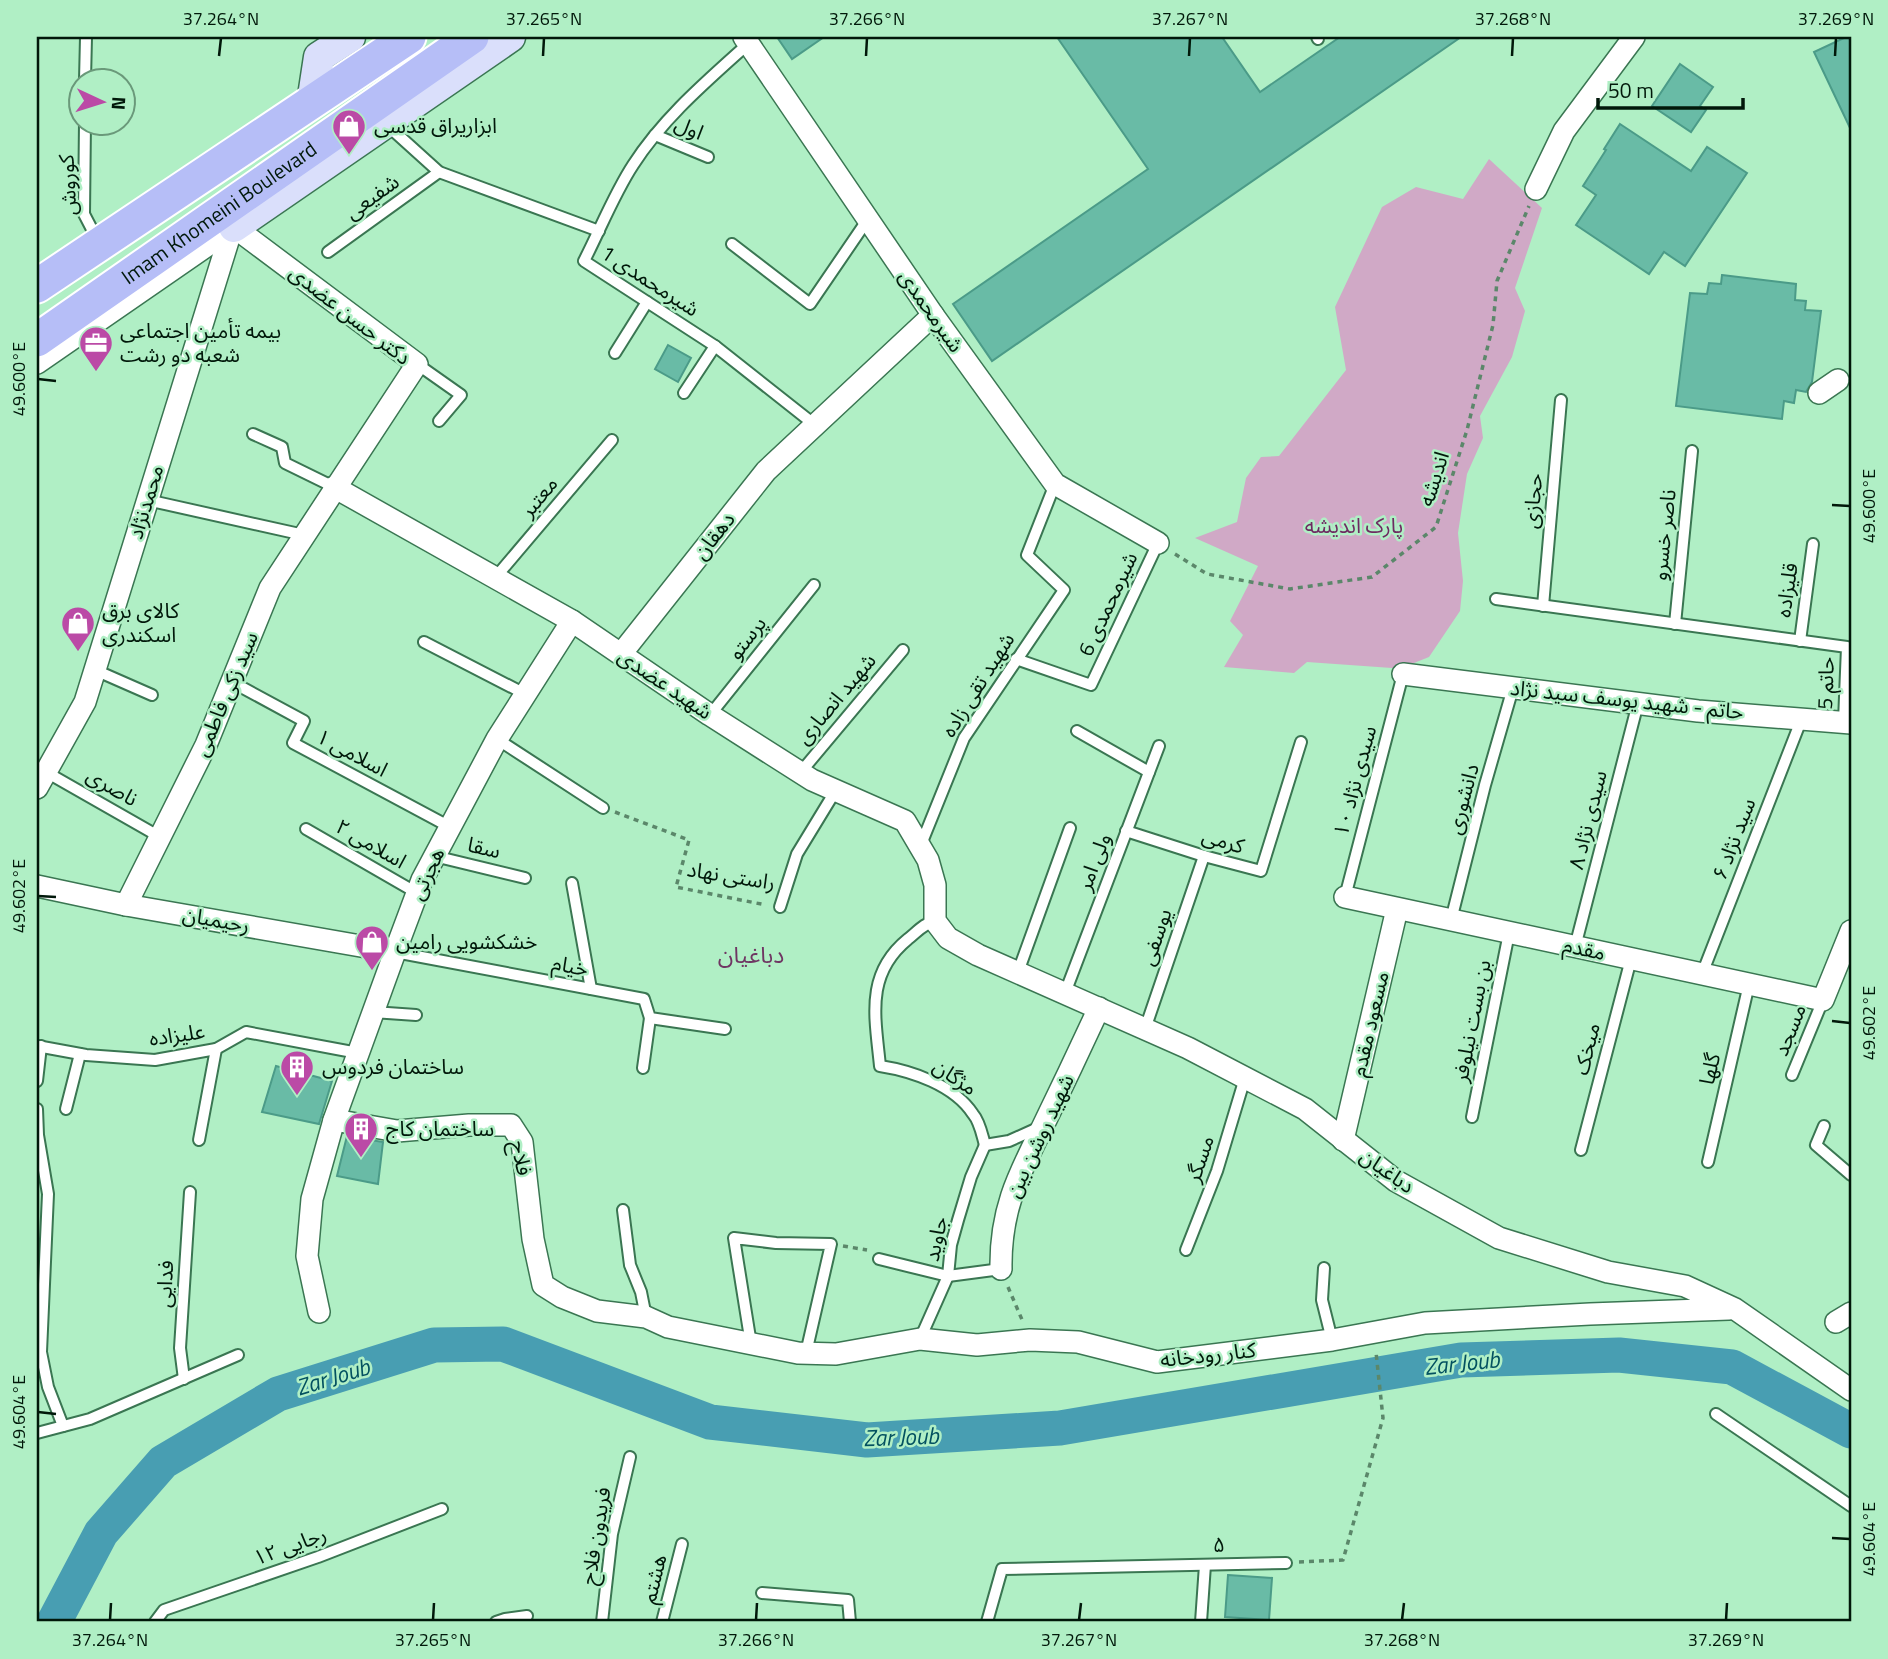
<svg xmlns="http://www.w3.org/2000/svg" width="1888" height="1659" viewBox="0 0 1888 1659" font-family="'Titillium Web','Noto Sans Arabic',sans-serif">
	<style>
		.green { fill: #d0a9c6 }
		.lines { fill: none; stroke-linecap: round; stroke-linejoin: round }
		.river { stroke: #489eb2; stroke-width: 35 }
		.building { fill: #69bba6; stroke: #4b9b88; stroke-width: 2 }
		.lane-casing { stroke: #3a7652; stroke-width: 14 }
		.street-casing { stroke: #3a7652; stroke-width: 24 }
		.secondary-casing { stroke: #3a7652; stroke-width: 33 }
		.primary-casing { stroke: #fff; stroke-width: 37 }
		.path { stroke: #5b876a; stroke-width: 3.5; stroke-dasharray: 5 5; stroke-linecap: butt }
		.lane { stroke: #fff; stroke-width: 10 }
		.street { stroke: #fff; stroke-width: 21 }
		.secondary { stroke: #dadffb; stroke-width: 30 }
		.primary { stroke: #b6bef7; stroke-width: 33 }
		.ticks { fill: none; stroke: #01180a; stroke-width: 2.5 }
		.labels { text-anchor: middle; stroke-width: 5; stroke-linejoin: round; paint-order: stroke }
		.poi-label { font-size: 21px; fill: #01180a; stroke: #b0efc5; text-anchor: start }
		.street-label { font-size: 21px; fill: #01180a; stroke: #b0efc5 }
		.park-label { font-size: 21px; fill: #6d2b61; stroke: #b0efc5 }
		.neighbourhood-label { font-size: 23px; fill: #6f3663; stroke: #b0efc5 }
		.water-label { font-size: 23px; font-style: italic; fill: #035160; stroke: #b0efc5 }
		.neatline { fill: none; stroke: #01180a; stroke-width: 2.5 }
		.ticks-label { font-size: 18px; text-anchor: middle; fill: #01180a }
	</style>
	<rect width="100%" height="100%" fill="#b0efc5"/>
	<polygon class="green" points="1489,159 1542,208 1515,288 1525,311 1512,357 1480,416 1483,438 1467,474 1458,533 1463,581 1460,611 1429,657 1409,665 1392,668 1307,662 1294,673 1224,667 1243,635 1230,621 1258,566 1195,538 1237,522 1246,478 1261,457 1279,456 1346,370 1335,307 1382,207 1416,187 1463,199"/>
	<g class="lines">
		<polyline class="river" points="54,1622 101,1533 163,1462 278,1394 434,1345 503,1344 710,1422 867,1440 1060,1428 1461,1360 1619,1355 1732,1367 1851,1431"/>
	</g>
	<g class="building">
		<polygon points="777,37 824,37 792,59"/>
		<polygon points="1057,37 1222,37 1260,92 1340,37 1461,37 992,361 953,304 1148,169"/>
		<polygon points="1846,37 1851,37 1851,130 1814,52"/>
		<polygon points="1680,64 1713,87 1700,106 1706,110 1691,132 1652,106"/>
		<polygon points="1620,124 1691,171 1707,147 1747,173 1685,266 1664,252 1649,274 1576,225 1596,195 1583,186 1606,150 1604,149"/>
		<polygon points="1722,275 1796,284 1795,300 1806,301 1805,310 1821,311 1812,382 1806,392 1796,390 1794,403 1784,401 1782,419 1676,406 1690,293 1707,294 1709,283 1721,284"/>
		<polygon points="668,345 691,358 678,382 655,369"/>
		<polygon points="276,1066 332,1081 319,1124 262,1112"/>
		<polygon points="347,1136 383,1142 378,1184 337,1176"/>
		<polygon points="1228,1575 1272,1578 1269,1620 1225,1617"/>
	</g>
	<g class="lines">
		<g class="lane-casing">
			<g id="lane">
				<polyline points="1317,37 1318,39"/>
				<path d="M749,43C707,81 664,117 633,165C614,194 600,230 584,261L715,346L815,425"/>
				<polyline points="85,80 86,37"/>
				<polyline points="85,122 84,214 97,239"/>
				<polyline points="387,125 439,172 599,231"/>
				<polyline points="655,135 708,157"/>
				<polyline points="732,244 810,304 868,219"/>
				<polyline points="328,252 439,172"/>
				<polyline points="615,353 647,302"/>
				<polyline points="417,364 461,395 439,421"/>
				<polyline points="684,393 715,346"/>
				<polyline points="253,434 282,447 285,463 334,487"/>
				<polyline points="147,500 304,535"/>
				<polyline points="495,578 612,440"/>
				<polyline points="1496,599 1847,647 1844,721"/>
				<polyline points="1543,606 1561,400"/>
				<polyline points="1675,624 1692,451"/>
				<polyline points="1800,641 1813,544"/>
				<polyline points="424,642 525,694"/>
				<polyline points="1016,659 1091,685 1158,543"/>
				<polyline points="95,670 152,695"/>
				<polyline points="232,682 304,721 293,743 450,827"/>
				<polyline points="710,715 814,585"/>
				<polyline points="1077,731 1149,772"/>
				<polyline points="497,739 603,808"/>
				<polyline points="46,772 160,837"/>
				<polyline points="800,773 903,650"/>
				<polyline points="306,829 417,893"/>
				<polyline points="1126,831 1204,856 1261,871 1301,742"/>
				<polyline points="920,847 964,738 1064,590 1027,555 1055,484"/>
				<polyline points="434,856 525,878"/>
				<polyline points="572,883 591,989"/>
				<polyline points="1345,897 1403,674"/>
				<polyline points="780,907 797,854 836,790"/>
				<polyline points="1451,920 1485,785 1513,688"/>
				<path d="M935,921C924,923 917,932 908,939C865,974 875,1016 880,1066C912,1071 954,1085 973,1114C980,1122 982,1135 985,1145"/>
				<polyline points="1575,947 1638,703"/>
				<polyline points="395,952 644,999 650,1018 725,1029"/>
				<polyline points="1018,972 1070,828"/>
				<polyline points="1702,974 1802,718"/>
				<polyline points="1065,993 1159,746"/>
				<polyline points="373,1012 416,1015"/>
				<polyline points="1145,1029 1204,856"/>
				<polyline points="37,1046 86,1055 155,1060 216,1049 246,1032 358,1053"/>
				<polyline points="643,1068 650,1018"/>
				<polyline points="1792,1075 1823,1000"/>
				<polyline points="37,1081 41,1046"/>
				<polyline points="37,1109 38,1135 48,1194 41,1352 48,1387 63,1426"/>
				<polyline points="66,1109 80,1054"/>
				<polyline points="1472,1117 1509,933"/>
				<polyline points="1824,1126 1816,1145 1851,1175"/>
				<polyline points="199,1140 216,1049"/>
				<polyline points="985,1145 1009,1141 1038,1128"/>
				<polyline points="1581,1150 1631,959"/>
				<polyline points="1708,1162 1749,984"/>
				<polyline points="623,1210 630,1265 641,1292 646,1317"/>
				<polyline points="1186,1250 1217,1171 1245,1078"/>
				<polyline points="879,1259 948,1276 1001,1269"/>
				<polyline points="1324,1268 1322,1300 1332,1340"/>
				<polyline points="920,1339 948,1276 951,1245 958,1220 971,1177 985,1145"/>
				<polyline points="751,1344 734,1238 776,1243 831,1244 806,1353"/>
				<polyline points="184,1379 180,1348 190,1192"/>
				<polyline points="1716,1414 1851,1506"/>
				<polyline points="37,1433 90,1419 238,1355"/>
				<polyline points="762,1593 848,1600 850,1622"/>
				<polyline points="155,1622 164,1610 318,1557 442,1509"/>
				<polyline points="496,1622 505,1619 527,1616"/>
				<polyline points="602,1622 612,1534 630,1457"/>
				<polyline points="662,1622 682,1544"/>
				<polyline points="987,1622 1002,1569 1286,1563"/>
				<polyline points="1201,1622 1205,1565"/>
			</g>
		</g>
		<g class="street-casing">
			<g id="street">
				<polyline points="744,37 933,315 1055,484 1158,543"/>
				<polyline points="1536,189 1564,131 1634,37"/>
				<polyline points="37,363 234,227 417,364 270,588 206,745 126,905"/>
				<polyline points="1819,393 1838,380"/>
				<polyline points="334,487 572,621 710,715 812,780 905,821 928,860 935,885 935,921 948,938 978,955 1188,1048 1305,1109 1396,1181 1499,1238 1608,1272 1685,1286 1735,1309 1851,1390"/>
				<polyline points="621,654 766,471 933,315"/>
				<polyline points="1403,674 1698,711 1851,723"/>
				<polyline points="37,788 85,702 233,225"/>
				<polyline points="37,886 126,905 395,952"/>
				<polyline points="1345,897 1823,1000 1851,931"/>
				<polyline points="334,1120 397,1131 469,1125 511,1125 522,1142 533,1239 543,1285 562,1297 597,1311 646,1317 668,1327 798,1353 836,1354 920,1339 977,1345 1030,1340 1078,1342 1157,1362 1332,1340 1425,1323 1590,1314 1729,1309"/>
				<polyline points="1343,1140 1397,909"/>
				<path d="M1001,1269C1000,1210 1018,1176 1043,1126C1062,1087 1081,1047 1099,1008"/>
				<polyline points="319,1312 307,1256 312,1199 334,1120 395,952 422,880 497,739 572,621"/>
				<polyline points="1836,1322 1851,1313"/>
			</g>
		</g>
		<g class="secondary-casing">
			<g id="secondary">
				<polyline points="312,103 319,57 350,37"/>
				<polyline points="234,227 510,37"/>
			</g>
		</g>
		<g class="primary-casing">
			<g id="primary">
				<polyline points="37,286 409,37"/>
				<path id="s1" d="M37,340L472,37"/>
			</g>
		</g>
		<g class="path">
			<polyline points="1175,554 1207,574 1290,589 1372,577 1436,527 1467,430 1493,325 1497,281 1529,206"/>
			<polyline points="615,812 689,840 676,887 766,905"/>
			<polyline points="843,1246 867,1250"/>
			<polyline points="1008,1287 1023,1322"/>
			<polyline points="1299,1562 1343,1560 1383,1418 1376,1352"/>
		</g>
		<use href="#lane" class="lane"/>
		<use href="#street" class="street"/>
		<use href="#secondary" class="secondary"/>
		<use href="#primary" class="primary"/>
	</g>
	<path class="ticks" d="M219,56L221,38M543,56L544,38M866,56L867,38M1189,56L1190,38M1512,56L1513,38M1835,56L1836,38M38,379L56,381M1832,505L1850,506M38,896L56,897M1832,1021L1850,1023M38,1412L56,1414M1832,1538L1850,1539M110,1620L111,1603M433,1620L434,1603M756,1620L757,1603M1079,1620L1081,1603M1402,1620L1404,1603M1726,1620L1727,1603"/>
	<defs>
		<g id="shop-pin" transform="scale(1.75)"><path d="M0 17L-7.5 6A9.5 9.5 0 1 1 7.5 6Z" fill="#bb4aa6" stroke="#b0efc5"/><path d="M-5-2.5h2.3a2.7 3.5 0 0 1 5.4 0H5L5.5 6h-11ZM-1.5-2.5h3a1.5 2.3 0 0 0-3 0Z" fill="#fff"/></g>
		<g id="office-pin" transform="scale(1.75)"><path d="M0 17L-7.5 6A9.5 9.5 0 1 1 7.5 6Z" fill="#bb4aa6" stroke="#b0efc5"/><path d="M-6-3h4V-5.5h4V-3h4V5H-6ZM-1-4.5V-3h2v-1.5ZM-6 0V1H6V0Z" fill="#fff"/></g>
		<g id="building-pin" transform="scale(1.75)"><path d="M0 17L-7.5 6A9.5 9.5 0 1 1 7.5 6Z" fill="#bb4aa6" stroke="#b0efc5"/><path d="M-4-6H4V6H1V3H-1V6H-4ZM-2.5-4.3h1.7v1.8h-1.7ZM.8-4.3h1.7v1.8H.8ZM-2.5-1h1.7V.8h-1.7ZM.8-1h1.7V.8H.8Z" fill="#fff"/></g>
	</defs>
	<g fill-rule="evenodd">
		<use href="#shop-pin" x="349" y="126"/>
		<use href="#office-pin" x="96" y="343"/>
		<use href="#shop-pin" x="78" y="623"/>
		<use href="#shop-pin" x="372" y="942"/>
		<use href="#building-pin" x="297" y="1067"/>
		<use href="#building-pin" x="361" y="1129"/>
	</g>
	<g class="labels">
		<g class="poi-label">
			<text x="374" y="133">ابزاریراق قدسی</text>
			<text x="120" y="338">بیمه تأمین اجتماعی<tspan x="120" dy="24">شعبه دو رشت</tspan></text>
			<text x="102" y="618">کالای برق<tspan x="102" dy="24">اسکندری</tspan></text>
			<text x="396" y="949">خشکشویی رامین</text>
			<text x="322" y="1074">ساختمان فردوس</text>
			<text x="386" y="1136">ساختمان کاج</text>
		</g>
		<g class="street-label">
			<text transform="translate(689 128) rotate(23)" y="7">اول</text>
			<text transform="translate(68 185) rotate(-93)" y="7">کوروش</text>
			<text transform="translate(372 197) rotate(-36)" y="7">شفیعی</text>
			<text dy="7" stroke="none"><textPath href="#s1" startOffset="222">Imam Khomeini Boulevard</textPath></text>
			<text transform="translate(650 281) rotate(33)" y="7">شیرمحمدی 1</text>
			<text transform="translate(931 311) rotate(55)" y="7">شیرمحمدی</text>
			<text transform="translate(350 315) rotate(38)" y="7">دکتر حسن عضدی</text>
			<text transform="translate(1434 479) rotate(-72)" y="7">اندیشه</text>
			<text transform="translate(539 497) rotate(-50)" y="7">معتبر</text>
			<text transform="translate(1533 501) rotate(-85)" y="7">حجازی</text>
			<text transform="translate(146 502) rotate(-73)" y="7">محمدنژاد</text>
			<text transform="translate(1664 535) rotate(-84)" y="7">ناصر خسرو</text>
			<text transform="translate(714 536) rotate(-52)" y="7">دهقان</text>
			<text transform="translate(1787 590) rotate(-82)" y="7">قلیزاده</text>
			<text transform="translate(1108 604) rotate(-65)" y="7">شیرمحمدی 6</text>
			<text transform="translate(747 638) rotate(-52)" y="7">پرستو</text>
			<text transform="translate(1826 683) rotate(-88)" y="7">حاتم 5</text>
			<text transform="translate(665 684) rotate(34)" y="7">شهید عضدی</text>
			<text transform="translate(978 685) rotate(-58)" y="7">شهید تقی زاده</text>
			<text transform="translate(226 694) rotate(-67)" y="7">سید زکی فاطمی</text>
			<text transform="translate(836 699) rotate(-50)" y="7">شهید انصاری</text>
			<text transform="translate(1627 700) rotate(6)" y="7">حاتم - شهید یوسف سید نژاد</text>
			<text transform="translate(352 753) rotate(28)" y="7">اسلامی ۱</text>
			<text transform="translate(1355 781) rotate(-75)" y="7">سیدی نژاد ۱۰</text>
			<text transform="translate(112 787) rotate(30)" y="7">ناصری</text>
			<text transform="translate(1463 799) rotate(-75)" y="7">دانشوری</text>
			<text transform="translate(1588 820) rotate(-76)" y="7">سیدی نژاد ۸</text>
			<text transform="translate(1734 839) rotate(-69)" y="7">سید نژاد ۶</text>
			<text transform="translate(1223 841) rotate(16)" y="7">کرمی</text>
			<text transform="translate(371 844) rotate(30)" y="7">اسلامی ۲</text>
			<text transform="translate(484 848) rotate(13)" y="7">سقا</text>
			<text transform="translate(1094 862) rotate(-69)" y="7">ولی امر</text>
			<text transform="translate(427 874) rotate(-65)" y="7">هجرتی</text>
			<text transform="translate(731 876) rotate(9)" y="7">راستی نهاد</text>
			<text transform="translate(216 920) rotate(10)" y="7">رحیمیان</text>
			<text transform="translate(1156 937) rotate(-71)" y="7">یوسفی</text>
			<text transform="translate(1584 949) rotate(12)" y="7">مقدم</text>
			<text transform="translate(570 966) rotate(11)" y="7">خیام</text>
			<text transform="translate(1472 1021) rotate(-79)" y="7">بن بست نیلوفر</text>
			<text transform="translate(1370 1024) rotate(-77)" y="7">مسعود مقدم</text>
			<text transform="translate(1790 1030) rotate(-68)" y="7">مسجد</text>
			<text transform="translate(177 1035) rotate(-8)" y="7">علیزاده</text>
			<text transform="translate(1587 1049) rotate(-76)" y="7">میخک</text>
			<text transform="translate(1710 1069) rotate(-77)" y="7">گلها</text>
			<text transform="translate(955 1077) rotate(34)" y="7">مژگان</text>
			<text transform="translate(1040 1136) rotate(-65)" y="7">شهید روشن بین</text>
			<text transform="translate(521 1158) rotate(78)" y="7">فلاح</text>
			<text transform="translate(1200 1159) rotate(-71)" y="7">مسگر</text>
			<text transform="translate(1387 1171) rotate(35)" y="7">دباغیان</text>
			<text transform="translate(936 1239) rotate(-78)" y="7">جاوید</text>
			<text transform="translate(165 1284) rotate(-87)" y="7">فدایی</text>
			<text transform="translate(1208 1355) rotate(-6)" y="7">کنار رودخانه</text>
			<text transform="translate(596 1536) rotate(-81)" y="7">فریدون فلاح</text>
			<text transform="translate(1219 1545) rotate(-1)" y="7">۵</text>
			<text transform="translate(290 1546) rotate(-20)" y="7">رجایی ۱۲</text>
			<text transform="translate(654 1579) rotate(-76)" y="7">هشتم</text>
		</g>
		<g class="park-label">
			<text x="1354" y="533">پارک اندیشه</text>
		</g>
		<g class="neighbourhood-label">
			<text x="751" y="963">دباغیان</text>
		</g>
		<g class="water-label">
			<text transform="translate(1462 1363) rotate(-6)" y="8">Zar Joub</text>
			<text transform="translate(333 1377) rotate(-17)" y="8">Zar Joub</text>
			<text transform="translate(901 1437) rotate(-2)" y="8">Zar Joub</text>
		</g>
	</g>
	<rect width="1888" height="1659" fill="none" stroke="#b0efc5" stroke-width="77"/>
	<g transform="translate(102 102) rotate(94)"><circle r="33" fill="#b0efc5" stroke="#6a997a" stroke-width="2"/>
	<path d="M0-5L12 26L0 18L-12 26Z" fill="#bb4aa6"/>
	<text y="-10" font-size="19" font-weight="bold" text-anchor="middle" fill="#01180a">N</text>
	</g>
	<path d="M1598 98v10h145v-10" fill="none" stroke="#01180a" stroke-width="3.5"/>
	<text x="1608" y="98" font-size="21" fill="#01180a" stroke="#b0efc5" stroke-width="5" paint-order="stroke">50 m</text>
	<rect x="38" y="38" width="1812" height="1582" class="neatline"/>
	<g class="ticks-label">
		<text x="221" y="25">37.264°N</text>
		<text x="544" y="25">37.265°N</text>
		<text x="867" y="25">37.266°N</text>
		<text x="1190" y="25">37.267°N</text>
		<text x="1513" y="25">37.268°N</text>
		<text x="1836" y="25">37.269°N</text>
		<text transform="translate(19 379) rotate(-90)" y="6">49.600°E</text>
		<text transform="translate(1869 506) rotate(-90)" y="6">49.600°E</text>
		<text transform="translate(19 896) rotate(-90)" y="6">49.602°E</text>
		<text transform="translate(1869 1023) rotate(-90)" y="6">49.602°E</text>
		<text transform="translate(19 1412) rotate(-90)" y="6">49.604°E</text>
		<text transform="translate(1869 1539) rotate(-90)" y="6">49.604°E</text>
		<text x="110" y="1646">37.264°N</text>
		<text x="433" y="1646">37.265°N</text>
		<text x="756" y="1646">37.266°N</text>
		<text x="1079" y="1646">37.267°N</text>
		<text x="1402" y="1646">37.268°N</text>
		<text x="1726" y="1646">37.269°N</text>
	</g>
</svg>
